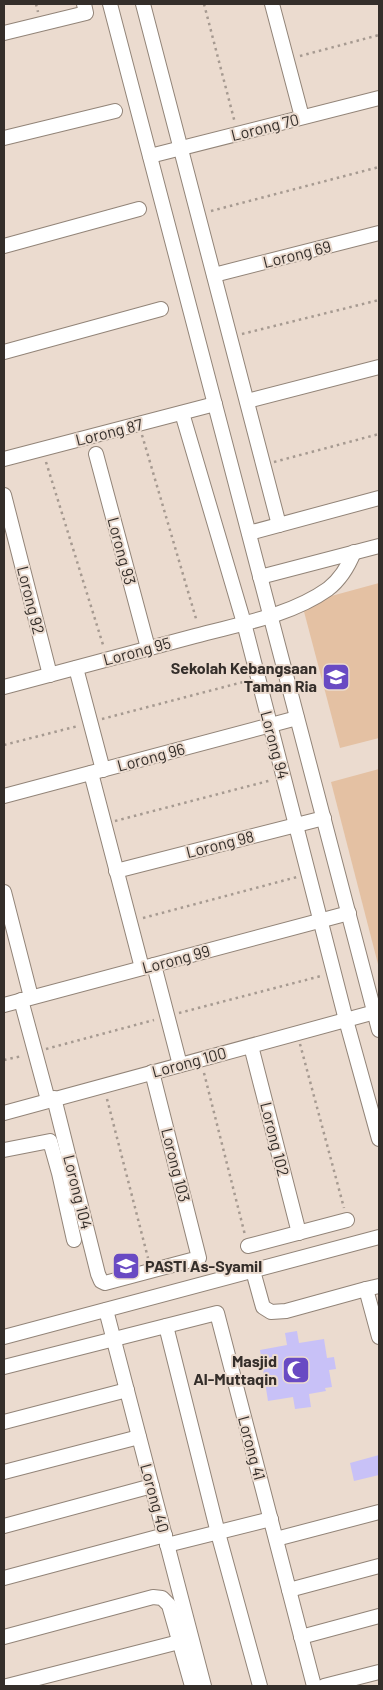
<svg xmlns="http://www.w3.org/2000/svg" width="383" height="1690" viewBox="0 0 383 1690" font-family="Barlow,sans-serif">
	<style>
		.green { fill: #e4c1a3 }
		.building { fill: #c8c1f7 }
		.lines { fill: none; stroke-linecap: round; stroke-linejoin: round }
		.minor-casing { stroke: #928478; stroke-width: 16 }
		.path { stroke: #a69a91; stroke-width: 2.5; stroke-dasharray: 2.5 4; stroke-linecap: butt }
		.minor { stroke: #fff; stroke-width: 14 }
		.labels { text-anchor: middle; stroke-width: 4; stroke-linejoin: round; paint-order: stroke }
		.street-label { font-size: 16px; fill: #342e2a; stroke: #ebdbcf }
		.poi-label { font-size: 16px; font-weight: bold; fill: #342e2a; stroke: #ebdbcf; text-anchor: end }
	</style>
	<rect width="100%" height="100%" fill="#ebdbcf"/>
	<g class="green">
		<polygon points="379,583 379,738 340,748 302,604"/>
		<polygon points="379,769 379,968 331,782"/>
	</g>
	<g class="building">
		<polygon points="297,1331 299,1343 324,1339 327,1358 334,1357 336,1369 329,1370 332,1387 325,1388 326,1391 309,1394 311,1407 295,1409 293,1397 268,1401 260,1350 287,1345 285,1333"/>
		<polygon points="379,1455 379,1475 354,1481 350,1463"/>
	</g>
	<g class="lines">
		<g class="minor-casing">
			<g id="minor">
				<polyline points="110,4 379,1030"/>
				<polyline points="143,4 279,525"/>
				<polyline points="272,4 302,117"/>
				<polyline points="4,33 86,13 84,4"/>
				<polyline points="4,138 115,111"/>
				<polyline points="150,156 379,98"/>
				<polyline points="4,246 139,209"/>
				<polyline points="214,275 379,233"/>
				<polyline points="4,352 161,309"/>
				<polyline points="247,401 379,367"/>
				<polyline points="182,413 244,623 346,1020 379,1139"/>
				<polyline points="96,454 148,648"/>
				<polyline points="4,459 215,404"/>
				<polyline points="4,495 50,675"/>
				<polyline points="249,533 379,498"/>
				<polyline points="260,577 379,546"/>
				<polyline points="76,668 103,770"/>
				<path d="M4,687C68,670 132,653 195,636C239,624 290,616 328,589C341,579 348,567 354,552"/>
				<polyline points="91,773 142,968"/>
				<polyline points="4,796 297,718"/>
				<polyline points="116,871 324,818"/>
				<polyline points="4,892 31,997"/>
				<polyline points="154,965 180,1065"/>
				<polyline points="21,1000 48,1100"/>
				<polyline points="4,1005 349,913"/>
				<polyline points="251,1046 299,1233"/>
				<polyline points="54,1098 98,1274 101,1281 105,1283 199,1258 152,1072"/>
				<polyline points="4,1113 375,1012"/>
				<polyline points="4,1150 50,1141 59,1173 74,1240"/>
				<polyline points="248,1246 347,1220"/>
				<polyline points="253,1271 263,1307 271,1312 286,1311 366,1289 379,1337"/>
				<polyline points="366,1289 379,1286"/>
				<polyline points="106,1310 204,1686"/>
				<polyline points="166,1326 218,1533 260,1686"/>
				<polyline points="4,1337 379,1237"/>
				<polyline points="4,1367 217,1313 314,1686"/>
				<polyline points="4,1422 127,1390"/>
				<polyline points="4,1472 139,1437"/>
				<polyline points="4,1526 152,1486"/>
				<polyline points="276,1539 379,1512"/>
				<polyline points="167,1545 271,1519"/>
				<polyline points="4,1578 165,1535"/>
				<polyline points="289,1590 379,1566"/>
				<polyline points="4,1637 153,1597 162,1598 169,1605 192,1686"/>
				<polyline points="301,1637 379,1616"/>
				<polyline points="7,1686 179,1642"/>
				<polyline points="324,1686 379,1672"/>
			</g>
		</g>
		<g class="path">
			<polyline points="36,4 38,12"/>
			<polyline points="204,4 235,123"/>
			<polyline points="300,56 379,35"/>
			<polyline points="211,211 379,167"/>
			<polyline points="242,334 379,300"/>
			<polyline points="142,435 197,622"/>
			<polyline points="46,462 104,648"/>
			<polyline points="274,462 379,434"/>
			<polyline points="102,719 247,681"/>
			<polyline points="4,745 78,726"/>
			<polyline points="115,821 272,780"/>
			<polyline points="143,918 297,877"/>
			<polyline points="179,1013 321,976"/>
			<polyline points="300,1044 344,1208"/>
			<polyline points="46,1049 154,1020"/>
			<polyline points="4,1060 22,1056"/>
			<polyline points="204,1073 245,1235"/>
			<polyline points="107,1099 148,1258"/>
		</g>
		<use href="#minor" class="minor"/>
	</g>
	<defs>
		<g id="school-square" transform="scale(1.4375)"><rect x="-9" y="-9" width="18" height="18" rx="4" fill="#694ac3" stroke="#ebdbcf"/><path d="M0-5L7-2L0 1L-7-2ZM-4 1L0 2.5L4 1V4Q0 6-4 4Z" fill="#fff"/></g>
		<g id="mosque-square" transform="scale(1.4375)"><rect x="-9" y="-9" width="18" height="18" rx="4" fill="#694ac3" stroke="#ebdbcf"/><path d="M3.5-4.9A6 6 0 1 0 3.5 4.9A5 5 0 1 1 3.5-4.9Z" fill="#fff"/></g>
	</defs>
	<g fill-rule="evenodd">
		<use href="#school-square" x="336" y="677"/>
		<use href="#school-square" x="126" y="1266"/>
		<use href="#mosque-square" x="296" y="1370"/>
	</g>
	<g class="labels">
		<g class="street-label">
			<text transform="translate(265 127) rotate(-14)" y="6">Lorong 70</text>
			<text transform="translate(297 254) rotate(-14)" y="6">Lorong 69</text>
			<text transform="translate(109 432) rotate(-14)" y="6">Lorong 87</text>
			<text transform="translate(122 551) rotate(75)" y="6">Lorong 93</text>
			<text transform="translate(31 600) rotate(76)" y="6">Lorong 92</text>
			<text transform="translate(137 651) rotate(-15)" y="6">Lorong 95</text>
			<text transform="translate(275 745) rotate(75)" y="6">Lorong 94</text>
			<text transform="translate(151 757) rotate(-15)" y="6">Lorong 96</text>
			<text transform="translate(220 844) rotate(-14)" y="6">Lorong 98</text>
			<text transform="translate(176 959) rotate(-15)" y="6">Lorong 99</text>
			<text transform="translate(189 1062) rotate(-15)" y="6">Lorong 100</text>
			<text transform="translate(275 1139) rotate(76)" y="6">Lorong 102</text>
			<text transform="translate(176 1165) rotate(76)" y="6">Lorong 103</text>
			<text transform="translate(78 1192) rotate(76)" y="6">Lorong 104</text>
			<text transform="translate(252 1448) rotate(75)" y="6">Lorong 41</text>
			<text transform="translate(155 1498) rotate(75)" y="6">Lorong 40</text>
		</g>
		<g class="poi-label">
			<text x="317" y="674">Sekolah Kebangsaan<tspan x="317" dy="18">Taman Ria</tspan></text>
			<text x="145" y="1272" text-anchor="start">PASTI As-Syamil</text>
			<text x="277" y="1367">Masjid<tspan x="277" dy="18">Al-Muttaqin</tspan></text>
		</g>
	</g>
	<rect width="383" height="1690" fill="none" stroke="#342e2a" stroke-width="10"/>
</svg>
